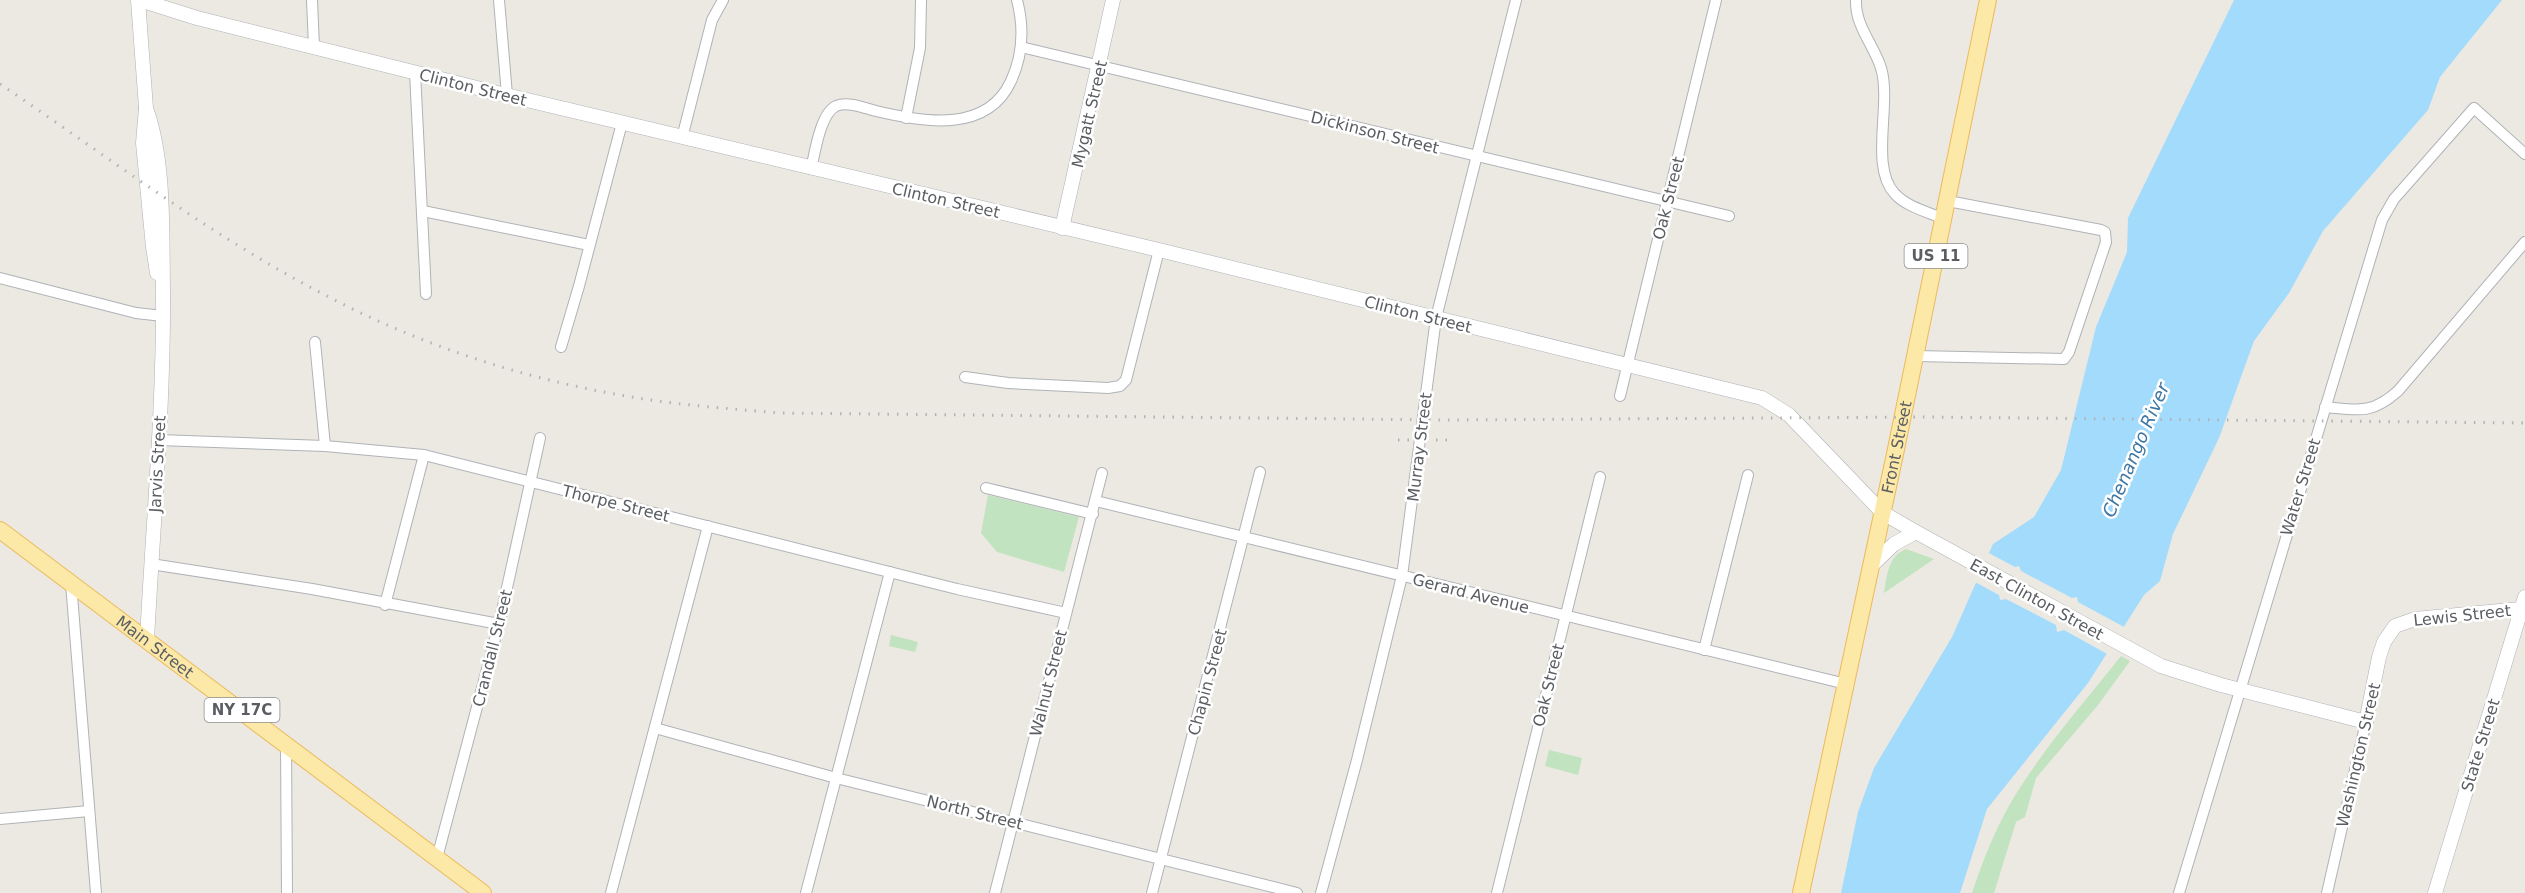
<svg xmlns="http://www.w3.org/2000/svg" width="2525" height="893" viewBox="0 0 2525 893" font-family="'DejaVu Sans',sans-serif">
	<style>
		.green { fill: #c1e3bf }
		.water { fill: #a3dbfc }
		.pier { fill: #ece9e2 }
		.lines { fill: none; stroke-linecap: round; stroke-linejoin: round }
		.street-casing { stroke: #afb3b7; stroke-width: 12 }
		.secondary-casing { stroke: #aeb2b7; stroke-width: 15 }
		.primary-casing { stroke: #ecba5c; stroke-width: 18 }
		.street { stroke: #fff; stroke-width: 10 }
		.secondary { stroke: #fff; stroke-width: 14 }
		.primary { stroke: #fce8a7; stroke-width: 16 }
		.rail { stroke: #b1b2b2; stroke-width: 3; stroke-dasharray: 1.5 8; stroke-linecap: butt }
		.labels { text-anchor: middle; stroke-width: 5; stroke-linejoin: round; paint-order: stroke }
		.shield { fill: #fff; stroke: #8c8e91; stroke-width: 1.5 }
		.shield-label { font-size: 15px; font-weight: bold; fill: #5a5e62 }
		.street-label { font-size: 16px; fill: #5a5e62; stroke: #fff }
		.water-label { font-size: 18px; font-style: italic; fill: #3e77a4; stroke: #fff }
	</style>
	<rect width="100%" height="100%" fill="#ece9e2"/>
	<g class="green">
		<polygon points="988,495 1079,517 1064,572 997,552 981,533"/>
		<path d="M1906,549L1934,559L1884,593C1887,575 1888,556 1906,549Z"/>
		<polygon points="891,635 918,642 915,652 889,646"/>
		<path d="M2121,656L2130,661L2098,705L2036,778L2025,817L2016,822L1994,893H1972C1982,863 1994,832 2010,804C2041,751 2083,704 2121,656Z"/>
		<polygon points="1549,750 1582,758 1578,775 1545,766"/>
	</g>
	<polygon class="water" points="2234,0 2502,0 2440,77 2428,110 2323,231 2289,293 2254,341 2219,438 2173,534 2160,581 2144,595 2088,683 1987,809 1960,893 1841,893 1858,812 1874,768 1952,637 1993,544 2034,517 2061,470 2096,327 2127,252 2128,218"/>
	<polygon class="pier" points="1987,552 2015,567 2019,566 2021,571 2072,598 2077,597 2078,602 2126,628 2109,655 2064,630 2057,632 2056,625 2006,599 2000,600 1999,595 1975,582"/>
	<g class="lines">
		<g class="street-casing">
			<g id="street">
				<polyline points="312,0 314,47"/>
				<polyline points="499,0 507,95"/>
				<path d="M1856,0C1855,26 1874,45 1881,68C1892,104 1869,167 1895,194C1907,207 1928,212 1944,219"/>
				<polyline points="1021,47 1729,216"/>
				<polyline points="415,72 426,294"/>
				<polyline points="906,118 920,48 921,0"/>
				<polyline points="682,138 712,20 723,0"/>
				<path d="M811,169C815,153 820,114 836,106C848,101 864,108 876,111C922,122 987,134 1011,81C1023,55 1024,27 1017,0"/>
				<polyline points="423,211 589,245"/>
				<polyline points="0,278 136,313 163,316"/>
				<polyline points="315,342 325,446"/>
				<polyline points="561,347 579,286 622,123"/>
				<polyline points="1916,356 2064,359 2069,352 2106,242 2105,232 2101,230 1948,201"/>
				<polyline points="965,377 1008,383 1108,388 1120,386 1126,380 1159,250"/>
				<polyline points="1620,396 1716,0"/>
				<path d="M2325,407C2358,410 2371,415 2398,391L2525,242"/>
				<polyline points="159,440 325,446 424,455 957,589 1066,613"/>
				<polyline points="986,488 1093,514"/>
				<polyline points="1096,501 1846,684"/>
				<polyline points="151,564 312,589 499,624"/>
				<polyline points="71,583 96,893"/>
				<polyline points="385,605 424,455"/>
				<polyline points="1704,650 1748,475"/>
				<polyline points="655,728 836,778 1297,893"/>
				<polyline points="286,743 287,893"/>
				<polyline points="0,819 89,811"/>
				<polyline points="437,858 499,624 540,438"/>
				<polyline points="611,893 708,526"/>
				<polyline points="806,893 890,572"/>
				<polyline points="995,893 1102,473"/>
				<polyline points="1152,893 1260,472"/>
				<polyline points="1321,893 1357,760 1402,576 1436,318 1516,0"/>
				<polyline points="1497,893 1600,477"/>
				<polyline points="2179,893 2382,220 2394,199 2474,108 2525,154"/>
				<polyline points="2327,893 2366,722"/>
			</g>
		</g>
		<g class="secondary-casing">
			<g id="secondary">
				<polyline points="138,0 146,108 143,143 153,247 157,273"/>
				<polyline points="140,0 197,18 493,92 1159,250 1762,398 1789,415 1883,513 1916,532 2161,666 2221,685 2366,722 2379,657 2384,642 2395,626 2415,619 2521,609"/>
				<path d="M146,108C165,161 162,232 163,289C164,406 153,523 147,640"/>
				<polyline points="1062,228 1113,0"/>
				<polyline points="1871,566 1894,544 1916,532"/>
				<polyline points="2435,893 2525,597"/>
			</g>
		</g>
		<g class="primary-casing">
			<g id="primary">
				<path id="s1" d="M0,530L483,893"/>
				<path id="s2" d="M1801,893L1895,454L1988,0"/>
			</g>
		</g>
		<use href="#street" class="street"/>
		<use href="#secondary" class="secondary"/>
		<use href="#primary" class="primary"/>
		<g class="rail">
			<path d="M0,84C107,156 212,237 327,296C426,348 534,382 644,399C689,406 734,409 780,413L1448,420L1922,417L2525,423"/>
			<polyline points="1398,440 1447,440"/>
		</g>
	</g>
	<g class="labels">
		<g class="shield">
			<rect x="1904.5" y="244" width="63" height="24" rx="4.5"/>
			<rect x="204.5" y="698" width="75" height="24" rx="4.5"/>
		</g>
		<g class="shield-label">
			<text x="1936" y="261">US 11</text>
			<text x="242" y="715">NY 17C</text>
		</g>
		<g class="street-label">
			<text transform="translate(473 87) rotate(14)" y="6">Clinton Street</text>
			<text transform="translate(1089 114) rotate(-77)" y="6">Mygatt Street</text>
			<text transform="translate(1375 132) rotate(14)" y="6">Dickinson Street</text>
			<text transform="translate(1668 198) rotate(-76)" y="6">Oak Street</text>
			<text transform="translate(946 200) rotate(13)" y="6">Clinton Street</text>
			<text transform="translate(1418 314) rotate(14)" y="6">Clinton Street</text>
			<text transform="translate(1419 447) rotate(-83)" y="6">Murray Street</text>
			<text dy="6" stroke="none"><textPath href="#s2" startOffset="456">Front Street</textPath></text>
			<text transform="translate(157 464) rotate(-87)" y="6">Jarvis Street</text>
			<text transform="translate(2300 487) rotate(-73)" y="6">Water Street</text>
			<text transform="translate(616 503) rotate(14)" y="6">Thorpe Street</text>
			<text transform="translate(1471 593) rotate(14)" y="6">Gerard Avenue</text>
			<text transform="translate(2037 599) rotate(29)" y="6">East Clinton Street</text>
			<text transform="translate(2462 615) rotate(-6)" y="6">Lewis Street</text>
			<text dy="6" stroke="none"><textPath href="#s1" startOffset="194">Main Street</textPath></text>
			<text transform="translate(492 648) rotate(-76)" y="6">Crandall Street</text>
			<text transform="translate(1207 682) rotate(-75)" y="6">Chapin Street</text>
			<text transform="translate(1048 683) rotate(-76)" y="6">Walnut Street</text>
			<text transform="translate(1548 685) rotate(-76)" y="6">Oak Street</text>
			<text transform="translate(2480 745) rotate(-73)" y="6">State Street</text>
			<text transform="translate(2358 755) rotate(-77)" y="6">Washington Street</text>
			<text transform="translate(975 812) rotate(14)" y="6">North Street</text>
		</g>
		<g class="water-label">
			<text transform="translate(2136 450) rotate(-67)" y="6">Chenango River</text>
		</g>
	</g>
</svg>
